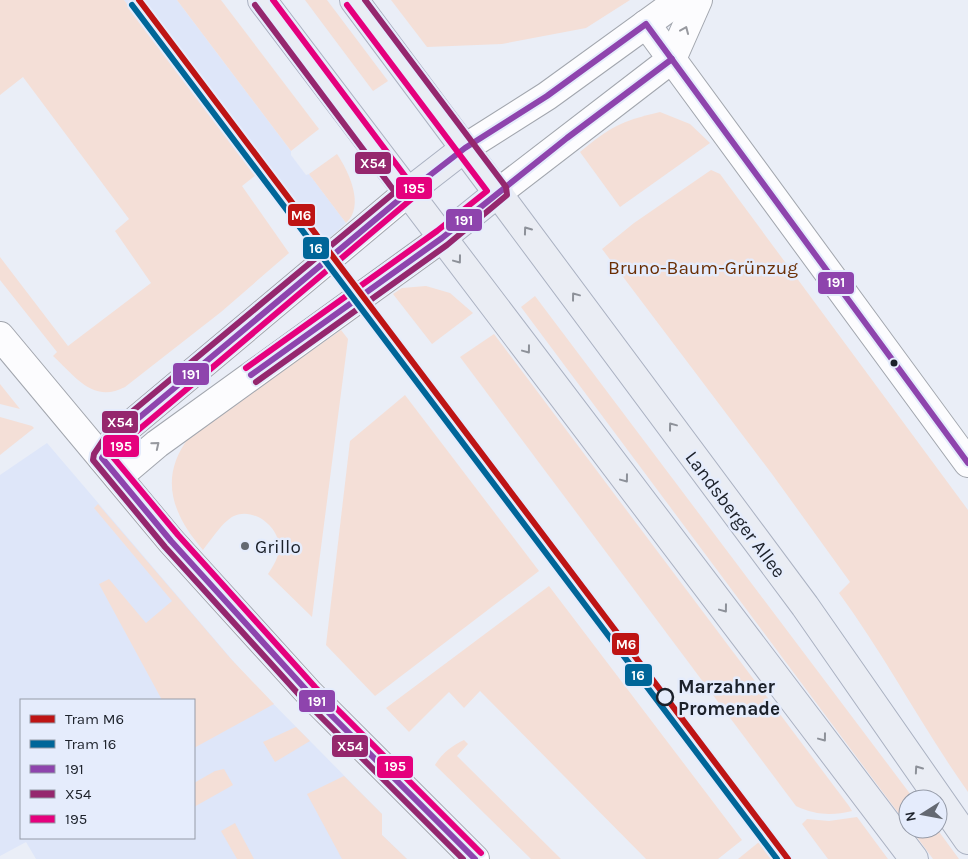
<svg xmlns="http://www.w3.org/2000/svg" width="968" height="859" viewBox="0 0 968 859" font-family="Karla,sans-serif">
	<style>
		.built { fill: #dee6f9; fill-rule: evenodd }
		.green { fill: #f4dfd7 }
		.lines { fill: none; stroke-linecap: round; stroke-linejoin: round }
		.minor-casing { stroke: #a2a6ae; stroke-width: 30 }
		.major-casing { stroke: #abb2c2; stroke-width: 30 }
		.minor { stroke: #fcfcfe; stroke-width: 28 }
		.major { stroke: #eaedf4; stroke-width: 28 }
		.bus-1-casing { stroke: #e5ecfc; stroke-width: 10 }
		.bus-2-casing { stroke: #e5ecfc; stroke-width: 10 }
		.bus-3-casing { stroke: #e5ecfc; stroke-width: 10 }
		.bus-1 { stroke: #8e44ad; stroke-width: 6 }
		.bus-2 { stroke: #95276e; stroke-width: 6 }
		.bus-3 { stroke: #e5007d; stroke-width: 6 }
		.tram-1-casing { stroke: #e5ecfc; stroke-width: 10 }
		.tram-2-casing { stroke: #e5ecfc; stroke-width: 10 }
		.tram-1 { stroke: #be1414; stroke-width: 6 }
		.tram-2 { stroke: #069; stroke-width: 6 }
		.oneway { stroke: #97999f }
		.oneway2 { stroke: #8d9199 }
		.bus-dot { fill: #1c212a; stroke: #e5ecfc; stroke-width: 2 }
		.poi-dot { fill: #646972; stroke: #e5ecfc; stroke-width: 2 }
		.stop-dot { fill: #e5ecfc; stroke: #1c212a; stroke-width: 2.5 }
		.labels { text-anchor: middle; stroke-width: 5; stroke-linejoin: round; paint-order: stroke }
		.park-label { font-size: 19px; fill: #6a2e04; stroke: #e5ecfc }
		.street-label { font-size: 19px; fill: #1c212a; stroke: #e5ecfc }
		.poi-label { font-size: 19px; fill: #1c212a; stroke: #e5ecfc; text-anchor: start }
		.stop-label { font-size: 19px; font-weight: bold; fill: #1c212a; stroke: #e5ecfc; text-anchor: start }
		.line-badge { stroke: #e5ecfc; stroke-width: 2 }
		.badge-label { font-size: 14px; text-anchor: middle; font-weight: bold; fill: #fff }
	</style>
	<rect width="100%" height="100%" fill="#eaeef7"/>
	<g class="built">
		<polygon points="124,0 177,0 291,151 291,155 306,175 309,174 346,223 314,252 278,203 278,198 269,185 260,174 256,175"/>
		<path d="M47,443L245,675L382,814V835L407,859H36L26,842L0,856V475ZM21,700H194V838H21Z"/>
	</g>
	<g class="green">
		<path d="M0,0H124L256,175L242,186L289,253L221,312L125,387C93,404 75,376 53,356L57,352L0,280V257L68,346L151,283L115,231L129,219L23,77L0,95Z"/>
		<polygon points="177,0 221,0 319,129 291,151"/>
		<polygon points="305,0 327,0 388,81 373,91"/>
		<polygon points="391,0 630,0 586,28 502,44 427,47"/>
		<path d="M660,112L690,124L710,143L620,207L580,152C610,127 621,121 660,112Z"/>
		<path d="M337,154C349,172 365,206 346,223L309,174Z"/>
		<path d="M711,170L720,174L968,510V792C922,727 886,657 839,593L850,582L772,474L602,249L634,223Z"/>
		<polygon points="426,286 450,293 473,313 432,344 393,294 402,288"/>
		<polygon points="535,296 914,799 908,799 908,826 521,307"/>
		<path d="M341,330L348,339L312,617L268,574C273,566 280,556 279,546C278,526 253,507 234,516C223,521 211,540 203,550C172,514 158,477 190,436Z"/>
		<path d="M494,334L849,806L852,811C832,816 815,815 796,806L460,357Z"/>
		<polygon points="0,384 20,409 0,404"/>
		<polygon points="405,395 539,571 375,696 326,645 350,441"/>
		<polygon points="0,417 32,426 34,428 0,455"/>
		<polygon points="98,504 231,659 274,704 194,748 194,700 162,700 99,584 109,579 146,623 172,601 94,508"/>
		<polygon points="549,586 742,840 718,859 646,859 480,691 464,708 449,692 409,732 386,708"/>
		<polygon points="296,727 310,741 275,762 263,742"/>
		<path d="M464,740L468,744L457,756L561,859H531L435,765C441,754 453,745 464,740Z"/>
		<polygon points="224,769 233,785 194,807 194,783 215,771"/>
		<polygon points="344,776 382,814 382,835 407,859 342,859 307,794"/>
		<polygon points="857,817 888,859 828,859 802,824 807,819 829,821"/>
		<polygon points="235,823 254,859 237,859 221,831"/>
		<polygon points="911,829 937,829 959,859 933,859"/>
		<polygon points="759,842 772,859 738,859"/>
	</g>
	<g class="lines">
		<g class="minor-casing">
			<g id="minor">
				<polyline points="646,24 968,463"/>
				<polyline points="465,148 547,96 667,9 675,0"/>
				<polyline points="499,192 672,59 698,0"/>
				<polyline points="0,336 171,541 309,693 475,859"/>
				<polyline points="102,458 116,437 407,193"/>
				<polyline points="118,477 157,444 442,238"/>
			</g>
		</g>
		<g class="major-casing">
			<g id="major">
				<polyline points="262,0 914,859"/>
				<polyline points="354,0 805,606 968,840"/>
				<polyline points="407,193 465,148"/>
				<polyline points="442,238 499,192"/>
			</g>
		</g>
		<use href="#minor" class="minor"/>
		<use href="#major" class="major"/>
		<g class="bus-1-casing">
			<g id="bus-1">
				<polyline points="251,375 442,238 567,138 672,59"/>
				<polyline points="475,859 309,693 171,541 102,458 116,437 407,193 465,148 547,96 646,24 968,463"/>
			</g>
		</g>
		<g class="bus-2-casing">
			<g id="bus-2">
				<polyline points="255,5 395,192 110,430 94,454 93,460 165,547 303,699 463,859"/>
				<polyline points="256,382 447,245 507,195 506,187 365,0"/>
			</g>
		</g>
		<g class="bus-3-casing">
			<g id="bus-3">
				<polyline points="273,0 414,188 415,196 123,443 113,457 178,535 315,687 481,853"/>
				<polyline points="246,368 437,231 487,191 347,5"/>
			</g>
		</g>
		<use href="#bus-1" class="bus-1"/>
		<use href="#bus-2" class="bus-2"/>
		<use href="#bus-3" class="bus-3"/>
		<g class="tram-1-casing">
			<polyline id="tram-1" points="139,0 788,859"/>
		</g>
		<g class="tram-2-casing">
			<polyline id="tram-2" points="132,5 777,859"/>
		</g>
		<use href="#tram-1" class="tram-1"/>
		<use href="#tram-2" class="tram-2"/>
	</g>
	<defs><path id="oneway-chevron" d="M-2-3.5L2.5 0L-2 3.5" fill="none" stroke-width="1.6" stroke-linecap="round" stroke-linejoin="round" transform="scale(1.25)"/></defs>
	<g class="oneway">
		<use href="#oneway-chevron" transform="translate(685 30) rotate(-67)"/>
		<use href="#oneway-chevron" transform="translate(156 445) rotate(-39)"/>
	</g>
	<g class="oneway2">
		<use href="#oneway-chevron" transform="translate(527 230) rotate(-126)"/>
		<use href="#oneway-chevron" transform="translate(458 260) rotate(53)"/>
		<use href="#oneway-chevron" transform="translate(575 296) rotate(-127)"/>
		<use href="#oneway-chevron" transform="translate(527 350) rotate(53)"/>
		<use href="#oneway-chevron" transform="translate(672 426) rotate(-127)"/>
		<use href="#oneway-chevron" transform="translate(625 479) rotate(53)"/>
		<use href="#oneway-chevron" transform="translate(724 609) rotate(53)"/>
		<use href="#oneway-chevron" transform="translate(823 738) rotate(53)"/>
		<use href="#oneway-chevron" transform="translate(918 769) rotate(-125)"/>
	</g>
	<circle class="bus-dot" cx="894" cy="363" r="4.5"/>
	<circle class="poi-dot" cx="245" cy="546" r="5"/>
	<circle class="stop-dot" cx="665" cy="697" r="8"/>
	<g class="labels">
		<g class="park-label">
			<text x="703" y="274">Bruno-Baum-Grünzug</text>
		</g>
		<g class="street-label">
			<text transform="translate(736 514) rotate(53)" y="7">Landsberger Allee</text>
		</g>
		<g class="poi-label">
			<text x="255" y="553">Grillo</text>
		</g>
		<g class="stop-label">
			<text x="678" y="693">Marzahner<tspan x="678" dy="22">Promenade</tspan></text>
		</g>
	</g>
	<g class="line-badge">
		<rect x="354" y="151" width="38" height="24" rx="5" fill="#95276e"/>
		<rect x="395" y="176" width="38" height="24" rx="5" fill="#e5007d"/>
		<rect x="287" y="203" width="29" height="24" rx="5" fill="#be1414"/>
		<rect x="445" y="208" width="38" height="24" rx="5" fill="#8e44ad"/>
		<rect x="302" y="236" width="28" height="24" rx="5" fill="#069"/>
		<rect x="817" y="271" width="38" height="24" rx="5" fill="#8e44ad"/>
		<rect x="172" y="362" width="38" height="24" rx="5" fill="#8e44ad"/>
		<rect x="101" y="410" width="38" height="24" rx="5" fill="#95276e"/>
		<rect x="102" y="434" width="38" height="24" rx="5" fill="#e5007d"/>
		<rect x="611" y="632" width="29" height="24" rx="5" fill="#be1414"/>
		<rect x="624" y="663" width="29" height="24" rx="5" fill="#069"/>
		<rect x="298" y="689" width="38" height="24" rx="5" fill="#8e44ad"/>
		<rect x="331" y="734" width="38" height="24" rx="5" fill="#95276e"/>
		<rect x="376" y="755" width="38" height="24" rx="5" fill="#e5007d"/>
	</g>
	<g class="badge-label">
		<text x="373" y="168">X54</text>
		<text x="414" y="193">195</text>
		<text x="301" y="220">M6</text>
		<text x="464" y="225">191</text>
		<text x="316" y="253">16</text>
		<text x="836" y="287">191</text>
		<text x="191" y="379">191</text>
		<text x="120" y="427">X54</text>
		<text x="121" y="451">195</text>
		<text x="626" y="649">M6</text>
		<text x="638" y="680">16</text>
		<text x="317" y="706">191</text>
		<text x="350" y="751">X54</text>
		<text x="395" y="771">195</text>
	</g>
	<rect x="20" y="699" width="175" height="140" fill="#e5ecfc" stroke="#959ba8"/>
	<rect x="30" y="715" width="25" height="8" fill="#be1414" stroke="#959ba8"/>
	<text x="65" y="724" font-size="15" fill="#1c212a">Tram M6</text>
	<rect x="30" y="740" width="25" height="8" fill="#006699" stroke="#959ba8"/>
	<text x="65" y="749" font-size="15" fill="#1c212a">Tram 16</text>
	<rect x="30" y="765" width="25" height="8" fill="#8e44ad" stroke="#959ba8"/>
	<text x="65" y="774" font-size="15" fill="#1c212a">191</text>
	<rect x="30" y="790" width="25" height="8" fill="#95276e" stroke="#959ba8"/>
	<text x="65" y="799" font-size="15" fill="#1c212a">X54</text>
	<rect x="30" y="815" width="25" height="8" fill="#e5007d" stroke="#959ba8"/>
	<text x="65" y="824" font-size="15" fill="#1c212a">195</text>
	<g transform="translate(923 814) rotate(259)"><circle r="24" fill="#e5ecfc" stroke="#959ba8"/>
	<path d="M0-4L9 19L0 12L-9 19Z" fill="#646972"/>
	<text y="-8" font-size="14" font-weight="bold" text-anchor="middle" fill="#1c212a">N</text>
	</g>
</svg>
